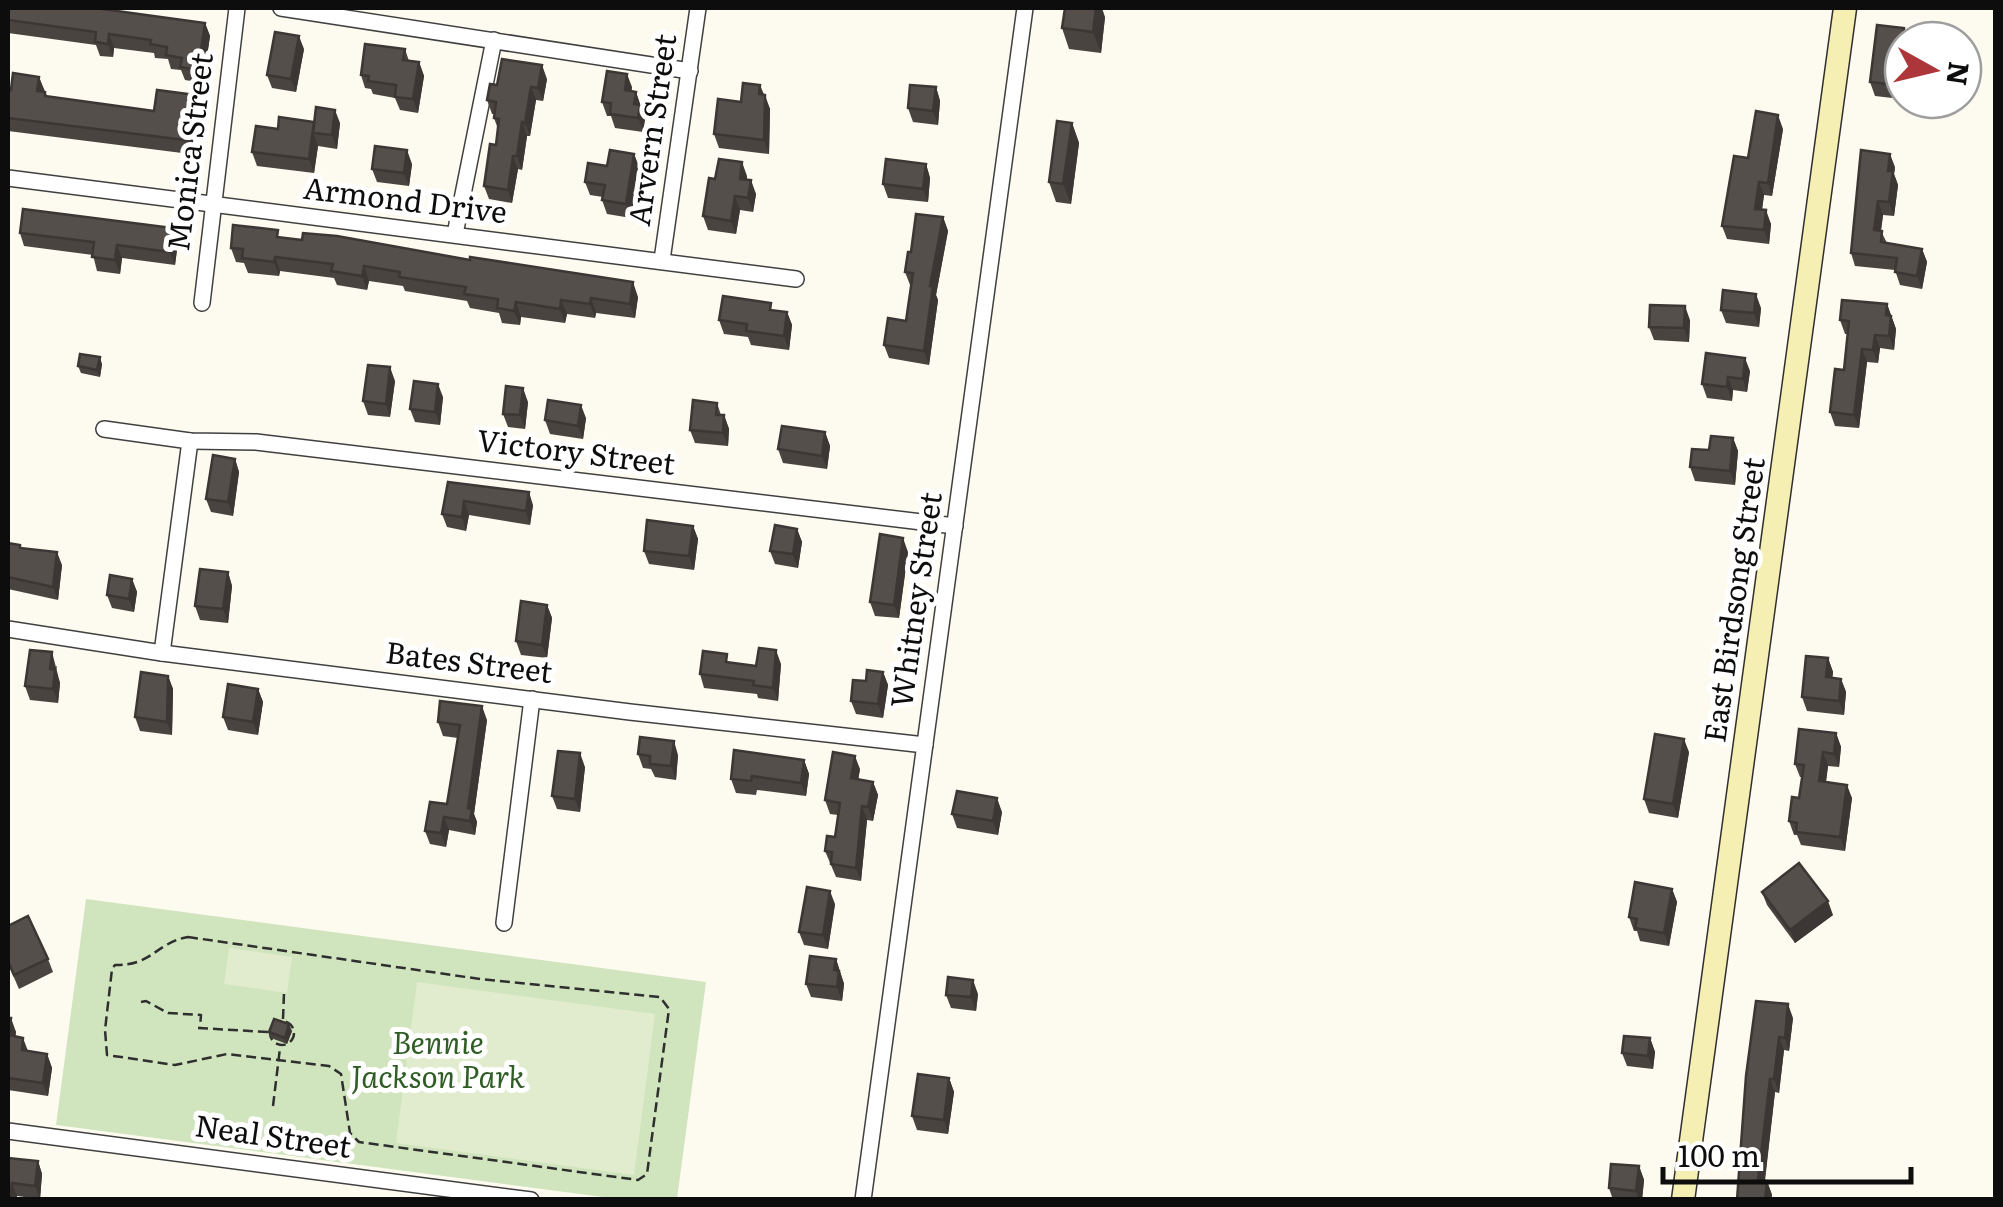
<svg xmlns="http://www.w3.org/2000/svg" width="2003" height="1207" viewBox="0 0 2003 1207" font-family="Literata,serif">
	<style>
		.green { fill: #d0e4bd }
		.pitch { fill: #e1ecce }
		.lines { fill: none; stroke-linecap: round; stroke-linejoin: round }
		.street-casing { stroke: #404040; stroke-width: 18 }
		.secondary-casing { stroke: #2f2f2f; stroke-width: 25 }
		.path { stroke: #2f2f2f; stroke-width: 2.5; stroke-dasharray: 10 5; stroke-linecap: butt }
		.street { stroke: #fff; stroke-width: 15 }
		.secondary { stroke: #f5efb3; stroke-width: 22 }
		.wall { fill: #494440 }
		.shaded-wall { fill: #3c3734 }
		.building { fill: #554f4b; stroke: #3c3734; stroke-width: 2.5 }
		.labels { text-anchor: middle; stroke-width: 10; stroke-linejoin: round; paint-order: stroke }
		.street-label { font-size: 30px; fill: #0d0d0d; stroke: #fff }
		.park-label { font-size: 30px; font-style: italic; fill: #305d26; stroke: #fff }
	</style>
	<rect width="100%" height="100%" fill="#fdfbf0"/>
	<polygon class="green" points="86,899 706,982 677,1199 618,1199 56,1125"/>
	<g class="pitch">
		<polygon points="229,948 292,957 287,993 224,984"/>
		<polygon points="417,982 655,1014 634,1175 396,1143"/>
	</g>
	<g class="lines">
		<g class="street-casing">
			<g id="street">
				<polyline points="281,8 690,71"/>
				<polyline points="8,178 796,279"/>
				<polyline points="455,234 494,40"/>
				<polyline points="662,260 698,8"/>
				<polyline points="202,303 237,8"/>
				<polyline points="104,429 190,441 256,442 955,526"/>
				<polyline points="8,629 162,653 630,712 925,745"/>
				<polyline points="162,653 190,441"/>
				<polyline points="504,923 532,699"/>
				<polyline points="8,1131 531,1200"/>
				<polyline points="863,1200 1025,8"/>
			</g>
		</g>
		<g class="secondary-casing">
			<polyline id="secondary" points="1683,1200 1845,8"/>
		</g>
		<g class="path">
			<path d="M188,937L480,979L660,997L669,1009L647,1174L638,1180L359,1142L350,1133L341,1074L329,1066L227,1054L175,1065L107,1055L105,1030L112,969L115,965C152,966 157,942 188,937Z"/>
			<polyline points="141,1002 146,1001 168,1013 201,1015 200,1028"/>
			<polyline points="283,1019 284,993"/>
			<circle cx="282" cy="1033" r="12"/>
			<polyline points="198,1028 268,1032"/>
			<polyline points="273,1106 280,1048"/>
		</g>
		<use href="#street" class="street"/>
		<use href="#secondary" class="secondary"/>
	</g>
	<g class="wall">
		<polygon points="8,8 205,23 210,36 203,83 185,80 181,70 171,69 168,59 155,58 154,53 114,48 113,57 100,56 96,45 8,33"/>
		<polygon points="1105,17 1101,53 1069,49 1062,28"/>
		<polygon points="1904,28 1909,40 1903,40 1903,82 1901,99 1875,96 1870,82"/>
		<polygon points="304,49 296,92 272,88 267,75"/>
		<polygon points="405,49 409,61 419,62 424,76 418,113 400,110 395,98 373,94 371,89 365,88 361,75"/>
		<polygon points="39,77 47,96 154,111 201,109 190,154 8,131 8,89 11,90"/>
		<polygon points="547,79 543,101 536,100 530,136 527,136 522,170 518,169 512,203 489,199 484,186 496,145 498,129 494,118 494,114 492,114 487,100 497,85"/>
		<polygon points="632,87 631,91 636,92 645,119 643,132 615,128 611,116 607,116 602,102"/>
		<polygon points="936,87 940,101 938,125 913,122 908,108"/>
		<polygon points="765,95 770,109 769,154 719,148 714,134 741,102"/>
		<polygon points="314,122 340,123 337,149 318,146 314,173 257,166 252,152 278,129"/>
		<polygon points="1072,123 1079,143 1071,204 1056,202 1049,182"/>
		<polygon points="1783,129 1772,196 1764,195 1762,210 1771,224 1769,244 1727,239 1722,226 1748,158"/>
		<polygon points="634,154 639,167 631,218 607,214 602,200 603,197 590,195 585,182 607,166"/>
		<polygon points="412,164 409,186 377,182 372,169"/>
		<polygon points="926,164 930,178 928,202 888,198 883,184"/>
		<polygon points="1895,167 1894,174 1898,185 1894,216 1883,215 1881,231 1887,243 1922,249 1927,262 1922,289 1900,285 1895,270 1855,266 1851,253"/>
		<polygon points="747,176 747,180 756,194 753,212 740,210 736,234 708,230 703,216 715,179"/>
		<polygon points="943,217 948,231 936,295 938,300 929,365 889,358 884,345 906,321 911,285 910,285 905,272 911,252"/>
		<polygon points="173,228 178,242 175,265 122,258 120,274 97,271 93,255 24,246 20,233"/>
		<polygon points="280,238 638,297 635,318 596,313 595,318 567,314 565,323 521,317 520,325 502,323 499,313 470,308 467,301 405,291 403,286 369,281 367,290 337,285 334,278 280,271 279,276 248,273 244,263 236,262 231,248"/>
		<polygon points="1887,304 1896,329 1894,350 1880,348 1878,363 1867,362 1859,428 1835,426 1830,412 1844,370 1848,334 1845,334 1840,320"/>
		<polygon points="1761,308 1759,327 1726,323 1721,310"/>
		<polygon points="774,310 787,312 792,325 789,350 751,345 748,337 724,334 719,320"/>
		<polygon points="1690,320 1689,342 1654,340 1649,327"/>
		<polygon points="102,364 100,377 81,373 78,366"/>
		<polygon points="1750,371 1747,392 1733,390 1732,401 1707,398 1702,384"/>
		<polygon points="395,381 390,417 368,415 363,401"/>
		<polygon points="443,397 440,425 415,422 410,409"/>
		<polygon points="528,402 525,429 508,427 503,414"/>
		<polygon points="717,403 721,415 724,415 729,429 728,446 695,443 690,430"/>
		<polygon points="586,418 583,439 550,434 545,420"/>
		<polygon points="825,432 830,446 827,469 783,463 778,449"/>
		<polygon points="1733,438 1738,451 1735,485 1695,481 1690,467 1709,450"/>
		<polygon points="235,459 239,472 233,516 211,512 206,499"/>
		<polygon points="448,482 533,505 530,525 469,515 466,531 447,527 442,514"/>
		<polygon points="693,526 698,539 694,570 649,564 644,551"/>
		<polygon points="797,529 802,542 798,568 775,564 770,551"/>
		<polygon points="8,543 62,565 58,600 8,589"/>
		<polygon points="908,552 899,618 875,616 870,602"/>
		<polygon points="228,572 232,586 228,623 200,620 195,606"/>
		<polygon points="132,579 137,592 134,612 112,608 107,595"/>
		<polygon points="547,605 552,618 547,658 521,655 516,641"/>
		<polygon points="1828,658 1833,672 1832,678 1841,679 1846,692 1844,715 1807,711 1802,697"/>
		<polygon points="730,663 756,666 781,664 778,701 758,698 757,694 704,688 700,674"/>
		<polygon points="57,666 56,671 60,683 58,703 30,700 25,686"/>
		<polygon points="883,672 888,685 883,718 856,714 851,701 866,681"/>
		<polygon points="168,676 173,689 172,735 140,731 135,717"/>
		<polygon points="258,689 263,702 258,735 228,730 223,717"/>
		<polygon points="487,720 474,814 477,822 475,835 449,830 446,847 430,844 425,831 447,804 458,738 443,736 438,722"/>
		<polygon points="1836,733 1841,747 1839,767 1828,766 1826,782 1852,798 1845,851 1801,845 1797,835 1794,835 1789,821 1799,798 1802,777 1800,777 1795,764"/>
		<polygon points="1689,752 1678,818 1649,813 1644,799"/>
		<polygon points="638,754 678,755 676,780 655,777 651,769 643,768"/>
		<polygon points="804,760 809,774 806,796 757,790 756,795 736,793 731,779"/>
		<polygon points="585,767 580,812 557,809 552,796"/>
		<polygon points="860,769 858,780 873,782 878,795 873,821 867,820 861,881 836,877 825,851 835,837 838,815 830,814 825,800"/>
		<polygon points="1002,812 998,835 957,828 952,814"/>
		<polygon points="1672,889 1677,902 1669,946 1640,941 1637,931 1634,931 1629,917"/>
		<polygon points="1762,892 1833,915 1795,943 1767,905"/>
		<polygon points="835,904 828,949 804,945 799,932"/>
		<polygon points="8,926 48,959 53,972 19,989 8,964"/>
		<polygon points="836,959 844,984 842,1001 811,997 806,984"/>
		<polygon points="978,994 976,1011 951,1008 946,995"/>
		<polygon points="8,1018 16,1032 15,1036 28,1051 47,1054 52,1068 48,1096 8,1090"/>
		<polygon points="1793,1018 1789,1051 1784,1050 1779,1093 1775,1092 1765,1181 1767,1181 1772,1195 1771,1200 1737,1200 1746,1076"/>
		<polygon points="292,1031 287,1044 271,1038 269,1032"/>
		<polygon points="1650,1038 1655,1052 1653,1069 1627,1066 1622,1053"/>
		<polygon points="949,1078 954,1092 948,1134 917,1130 912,1116"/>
		<polygon points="8,1158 38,1161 42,1174 40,1199 17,1196 16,1200 8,1200"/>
		<polygon points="1639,1166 1644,1180 1642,1200 1613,1200 1609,1188"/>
	</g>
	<g class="shaded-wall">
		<polygon points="1096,8 1102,8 1105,17 1101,53 1093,32"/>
		<polygon points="205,23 210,36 203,83 198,70"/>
		<polygon points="109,34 114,48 113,57 108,44"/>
		<polygon points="299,36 304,49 296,92 291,79"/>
		<polygon points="419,62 424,76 418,113 413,99"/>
		<polygon points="1899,64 1903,76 1901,99 1896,85"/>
		<polygon points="542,65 547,79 543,101 538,88"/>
		<polygon points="627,74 632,87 630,104 625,90"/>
		<polygon points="39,77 44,91 42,105 37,91"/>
		<polygon points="760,85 770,109 769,154 764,140 759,94"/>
		<polygon points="531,87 536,100 530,136 525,123"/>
		<polygon points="936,87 940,101 938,125 933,111"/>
		<polygon points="636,92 645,119 643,132 634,104"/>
		<polygon points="196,95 201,109 190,154 185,140"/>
		<polygon points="335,110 340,123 337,149 332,135"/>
		<polygon points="1778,115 1783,129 1772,196 1768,183"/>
		<polygon points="522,122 527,136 522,170 517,156"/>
		<polygon points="1072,123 1079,143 1071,204 1063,184"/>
		<polygon points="313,133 318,146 314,173 309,159"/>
		<polygon points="407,150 412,164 409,186 404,173"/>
		<polygon points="634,154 639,167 631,218 626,204"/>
		<polygon points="1890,154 1895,167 1894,174 1898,185 1894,216 1889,202 1888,171"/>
		<polygon points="513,156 518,169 512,203 508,190"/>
		<polygon points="742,162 747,176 745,192 740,179"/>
		<polygon points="926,164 930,178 928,202 923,189"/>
		<polygon points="751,180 756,194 753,212 748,198"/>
		<polygon points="1759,182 1764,195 1760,223 1755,209"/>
		<polygon points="735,196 740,210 736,234 731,221"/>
		<polygon points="1878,201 1883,215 1879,244 1874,230"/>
		<polygon points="1766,210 1771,224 1769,244 1764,230"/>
		<polygon points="943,217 948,231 936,295 938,300 929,365 924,351 930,286"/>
		<polygon points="173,228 178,242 175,265 170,252"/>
		<polygon points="117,245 122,258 120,274 115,260"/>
		<polygon points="1922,249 1927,262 1922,289 1917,276"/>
		<polygon points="275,257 280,271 279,276 274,262"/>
		<polygon points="364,266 369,281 367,290 362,276"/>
		<polygon points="633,282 638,297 635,318 630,304"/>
		<polygon points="1756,294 1761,308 1759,327 1754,313"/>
		<polygon points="591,298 596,313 595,318 590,304"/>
		<polygon points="561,300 567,314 565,323 560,309"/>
		<polygon points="516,302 521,317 520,325 514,311"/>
		<polygon points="1887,304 1896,329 1894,350 1889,336 1886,315"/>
		<polygon points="1685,306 1690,320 1689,342 1684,328"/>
		<polygon points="787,312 792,325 789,350 784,336"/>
		<polygon points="1875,335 1880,348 1878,363 1873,350"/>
		<polygon points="1862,349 1867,362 1859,428 1854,415"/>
		<polygon points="100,357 102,364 100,377 97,370"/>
		<polygon points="1745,358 1750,371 1747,392 1743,379"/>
		<polygon points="390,367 395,381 390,417 386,404"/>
		<polygon points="1728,377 1733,390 1732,401 1727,387"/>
		<polygon points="438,384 443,397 440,425 435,412"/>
		<polygon points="523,388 528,402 525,429 520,415"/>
		<polygon points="581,405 586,418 583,439 578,426"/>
		<polygon points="724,415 729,429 728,446 723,433"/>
		<polygon points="825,432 830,446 827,469 822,456"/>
		<polygon points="1733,438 1738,451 1735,485 1730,471"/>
		<polygon points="235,459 239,472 233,516 228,502"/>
		<polygon points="529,492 533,505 530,525 526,511"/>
		<polygon points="464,501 469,515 466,531 462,517"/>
		<polygon points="693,526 698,539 694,570 689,556"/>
		<polygon points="797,529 802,542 798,568 793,554"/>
		<polygon points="903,538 908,552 899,618 894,605"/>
		<polygon points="57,552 62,565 58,600 53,587"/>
		<polygon points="228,572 232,586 228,623 223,609"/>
		<polygon points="132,579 137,592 134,612 129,599"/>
		<polygon points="547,605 552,618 547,658 542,645"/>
		<polygon points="776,650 781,664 778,701 773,688"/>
		<polygon points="52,652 60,683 58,703 53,689 50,669"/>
		<polygon points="1828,658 1833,672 1831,691 1826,677"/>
		<polygon points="883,672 888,685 883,718 878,704"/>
		<polygon points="168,676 173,689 172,735 167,722"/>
		<polygon points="1841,679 1846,692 1844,715 1839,701"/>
		<polygon points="258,689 263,702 258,735 253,722"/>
		<polygon points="482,706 487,720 474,814 477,822 475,835 470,821 468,808"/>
		<polygon points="1836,733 1841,747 1839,767 1834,754"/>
		<polygon points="1684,739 1689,752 1678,818 1673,804"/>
		<polygon points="674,741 678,755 676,780 671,766"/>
		<polygon points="1823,752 1828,766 1824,795 1819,781"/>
		<polygon points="580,753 585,767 580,812 575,799"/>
		<polygon points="855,756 860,769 856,792 851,778"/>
		<polygon points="804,760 809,774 806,796 801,783"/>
		<polygon points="873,782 878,795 873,821 868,807"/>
		<polygon points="1847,785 1852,798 1845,851 1840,837"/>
		<polygon points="997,798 1002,812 998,835 993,821"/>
		<polygon points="862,806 867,820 861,881 856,868"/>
		<polygon points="444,817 449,830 446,847 441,833"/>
		<polygon points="1672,889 1677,902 1669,946 1664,933"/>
		<polygon points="830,891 835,904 828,949 823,935"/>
		<polygon points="1828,901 1833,915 1795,943 1790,930"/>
		<polygon points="836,959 844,984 842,1001 837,987 834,970"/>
		<polygon points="973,980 978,994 976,1011 971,997"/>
		<polygon points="1788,1004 1793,1018 1789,1051 1785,1038"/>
		<polygon points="11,1018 16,1032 14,1049 9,1035"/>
		<polygon points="289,1024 292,1031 287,1044 285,1038"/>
		<polygon points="1779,1037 1784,1050 1779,1093 1774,1079"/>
		<polygon points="23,1038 28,1051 22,1050"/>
		<polygon points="1650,1038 1655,1052 1653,1069 1648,1056"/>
		<polygon points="47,1054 52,1068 48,1096 43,1083"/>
		<polygon points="949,1078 954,1092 948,1134 944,1120"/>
		<polygon points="1770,1079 1775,1092 1763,1194 1758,1180"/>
		<polygon points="38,1161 42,1174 40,1199 35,1186"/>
		<polygon points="1639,1166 1644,1180 1642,1200 1639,1200 1636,1191"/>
		<polygon points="1767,1181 1772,1195 1771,1200 1765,1200"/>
		<polygon points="12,1183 17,1196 16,1200 10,1200"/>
	</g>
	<g class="building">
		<polygon points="8,8 95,8 205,23 198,70 180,67 182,58 166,55 167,47 150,44 151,40 109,34 108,44 95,42 96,32 8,20"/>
		<polygon points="1065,8 1096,8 1093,32 1062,28"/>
		<polygon points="1877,25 1904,28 1901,52 1903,52 1903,65 1899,64 1896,85 1870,82"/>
		<polygon points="275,32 299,36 291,79 267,75"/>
		<polygon points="365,44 405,49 403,60 419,62 413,99 395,97 396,85 368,81 369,76 361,75"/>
		<polygon points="502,59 542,65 538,88 531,87 525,123 522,122 517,156 513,156 508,190 484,186 490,144 496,145 499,119 494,118 496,102 487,100 490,84 497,85"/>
		<polygon points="607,71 627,74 625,90 636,92 634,104 640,105 638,118 610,114 611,103 602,102"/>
		<polygon points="13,73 39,77 37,91 45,92 45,96 154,111 157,90 196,95 185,140 8,118 8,89 11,90"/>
		<polygon points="743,83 760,85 759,94 765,95 764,140 714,134 718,99 741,102"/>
		<polygon points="910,85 936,87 933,111 908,108"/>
		<polygon points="316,107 335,110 332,135 313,133"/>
		<polygon points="1756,111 1778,115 1768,183 1759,182 1755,209 1766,210 1764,230 1722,226 1734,156 1748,158"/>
		<polygon points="279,117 314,122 309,159 252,152 256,126 278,129"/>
		<polygon points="1057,121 1072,123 1063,184 1049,182"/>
		<polygon points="375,146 407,150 404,173 372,169"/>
		<polygon points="610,150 634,154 626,204 602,200 605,185 585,182 588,163 607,166"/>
		<polygon points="1861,150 1890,154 1888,171 1893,171 1889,202 1878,201 1874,230 1882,231 1881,242 1922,249 1917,276 1895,272 1897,258 1851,253"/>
		<polygon points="719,159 742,162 740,179 751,180 748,198 735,196 731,221 703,216 709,178 715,179"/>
		<polygon points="886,159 926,164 923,189 883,184"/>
		<polygon points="23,209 173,228 170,252 117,245 115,260 92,257 94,242 20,233"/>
		<polygon points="916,214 943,217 930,286 933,286 924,351 884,345 888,318 906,321 913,273 905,272 908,252 911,252"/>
		<polygon points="233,225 278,230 277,237 302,240 303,233 337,236 470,260 470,257 633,282 630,304 591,298 590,304 561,300 560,309 516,302 514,311 497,308 498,299 464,294 466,287 399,277 400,272 364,266 362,276 331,271 333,264 275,257 274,262 242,258 243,249 231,248"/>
		<polygon points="1723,290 1756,294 1754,313 1721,310"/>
		<polygon points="723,296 771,303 770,310 787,312 784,336 746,331 747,324 719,320"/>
		<polygon points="1842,300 1887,304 1886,315 1891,316 1889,336 1875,335 1873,350 1862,349 1854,415 1830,412 1835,369 1844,370 1849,321 1840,320"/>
		<polygon points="1650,305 1685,306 1684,328 1649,327"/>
		<polygon points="1706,353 1745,358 1743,379 1728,377 1727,387 1702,384"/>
		<polygon points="80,354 100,357 97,370 78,366"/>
		<polygon points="368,365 390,367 386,404 363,401"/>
		<polygon points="414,381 438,384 435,412 410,409"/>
		<polygon points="506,386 523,388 520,415 503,414"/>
		<polygon points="548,400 581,405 578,426 545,420"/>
		<polygon points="693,400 717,403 716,415 724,415 723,433 690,430"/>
		<polygon points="782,426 825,432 822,456 778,449"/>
		<polygon points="1711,436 1733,438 1730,471 1690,467 1692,449 1709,450"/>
		<polygon points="213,455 235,459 228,502 206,499"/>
		<polygon points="448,482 529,492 526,511 464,501 462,517 442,514"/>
		<polygon points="647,520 693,526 689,556 644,551"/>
		<polygon points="775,525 797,529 793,554 770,551"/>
		<polygon points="880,534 903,538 894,605 870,602"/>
		<polygon points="8,543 20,545 20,548 57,552 53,587 8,577"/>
		<polygon points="200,569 228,572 223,609 195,606"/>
		<polygon points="110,575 132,579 129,599 107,595"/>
		<polygon points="521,601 547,605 542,645 516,641"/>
		<polygon points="759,648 776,650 773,688 753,685 754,681 700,674 703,651 727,654 726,662 756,666"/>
		<polygon points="30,650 52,652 50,669 55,670 53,689 25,686"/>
		<polygon points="1806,656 1828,658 1826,677 1841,679 1839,701 1802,697"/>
		<polygon points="867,670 883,672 878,704 851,701 853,680 866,681"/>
		<polygon points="141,672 168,676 167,722 135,717"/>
		<polygon points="228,684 258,689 253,722 223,717"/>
		<polygon points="440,701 482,706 468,808 472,809 470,821 444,817 441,833 425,831 430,802 447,804 460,725 438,722"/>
		<polygon points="1799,729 1836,733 1834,754 1823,752 1819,781 1847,785 1840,837 1796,832 1797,823 1789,821 1792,797 1799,798 1804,765 1795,764"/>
		<polygon points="1655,734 1684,739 1673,804 1644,799"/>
		<polygon points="640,737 674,741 671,766 650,764 650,756 638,754"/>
		<polygon points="734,750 804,760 801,783 752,776 751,781 731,779"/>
		<polygon points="558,751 580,753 575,799 552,796"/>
		<polygon points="833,752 855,756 851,778 873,782 868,807 862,806 856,868 831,864 832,852 825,851 827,836 835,837 840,803 825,800"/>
		<polygon points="957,791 997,798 993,821 952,814"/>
		<polygon points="1799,863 1828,901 1790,930 1762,892"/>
		<polygon points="1635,882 1672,889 1664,933 1635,928 1637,919 1629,917"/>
		<polygon points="807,887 830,891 823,935 799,932"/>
		<polygon points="28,916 48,959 14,975 8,961 8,926"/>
		<polygon points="810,956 836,959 834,970 839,971 837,987 806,984"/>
		<polygon points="948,977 973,980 971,997 946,995"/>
		<polygon points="1756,1001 1788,1004 1785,1038 1779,1037 1774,1079 1770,1079 1758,1180 1767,1181 1765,1200 1737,1200 1746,1076"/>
		<polygon points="8,1018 11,1018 9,1035 23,1038 22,1050 47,1054 43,1083 8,1078"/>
		<polygon points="274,1019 289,1024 285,1038 269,1032"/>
		<polygon points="1624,1036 1650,1038 1648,1056 1622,1053"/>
		<polygon points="918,1074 949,1078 944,1120 912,1116"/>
		<polygon points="8,1158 38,1161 35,1186 12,1183 10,1200 8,1200"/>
		<polygon points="1611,1164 1639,1166 1636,1191 1609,1188"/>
	</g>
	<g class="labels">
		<g class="street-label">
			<text transform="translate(653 130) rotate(-82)" y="10">Arvern Street</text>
			<text transform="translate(191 152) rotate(-83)" y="10">Monica Street</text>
			<text transform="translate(405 201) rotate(7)" y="10">Armond Drive</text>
			<text transform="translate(576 453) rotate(7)" y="10">Victory Street</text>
			<text transform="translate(917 600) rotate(-82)" y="10">Whitney Street</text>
			<text transform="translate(1735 600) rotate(-82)" y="10">East Birdsong Street</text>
			<text transform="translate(469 663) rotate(7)" y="10">Bates Street</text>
			<text transform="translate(273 1137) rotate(8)" y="10">Neal Street</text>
		</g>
		<g class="park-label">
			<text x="438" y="1054">Bennie<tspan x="438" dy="34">Jackson Park</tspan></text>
		</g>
	</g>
	<rect width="2003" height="1207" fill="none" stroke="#0d0d0d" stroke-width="20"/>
	<g transform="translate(1933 70) rotate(98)"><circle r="48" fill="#ffffff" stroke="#9e9e9e" stroke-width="2.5"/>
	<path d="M0-8L18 38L0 25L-18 38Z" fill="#ac3639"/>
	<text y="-15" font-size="28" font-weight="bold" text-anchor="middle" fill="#0d0d0d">N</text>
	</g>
	<path d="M1663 1167v15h248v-15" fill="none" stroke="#0d0d0d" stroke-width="5"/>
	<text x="1678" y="1167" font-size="30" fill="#0d0d0d" stroke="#ffffff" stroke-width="8" paint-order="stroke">100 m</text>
</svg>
